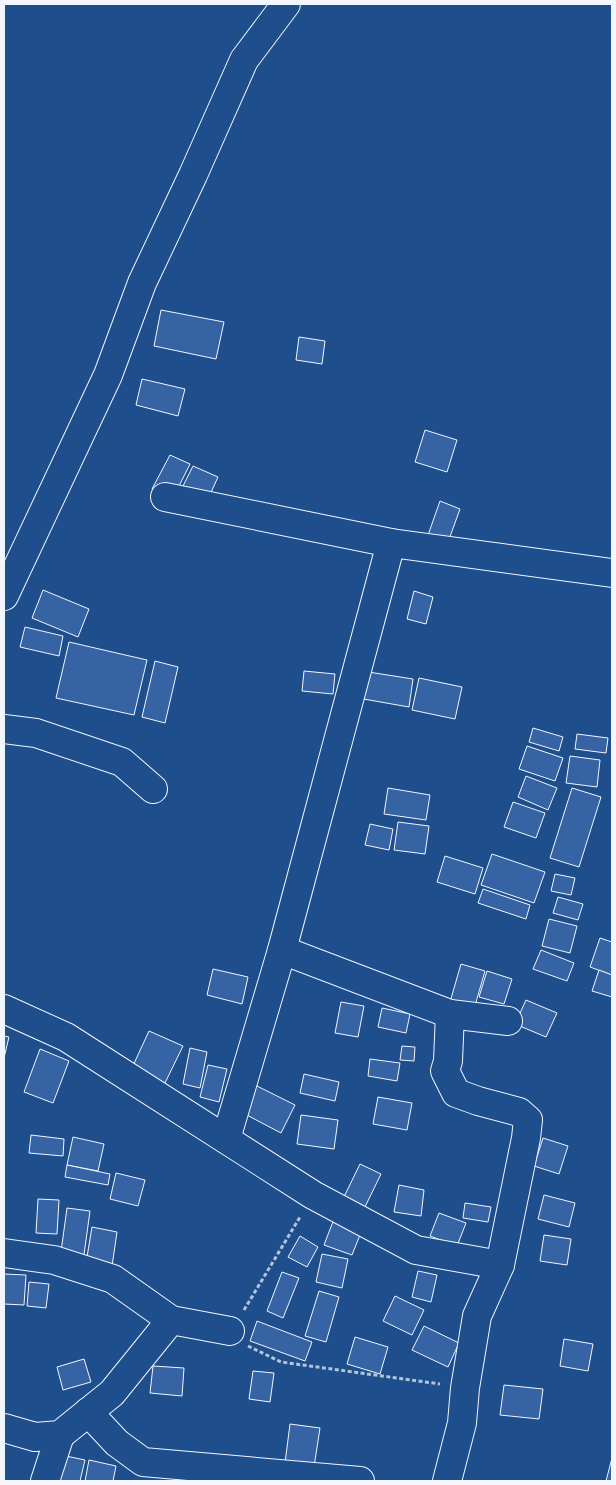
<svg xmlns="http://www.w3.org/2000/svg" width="616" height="1485" viewBox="0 0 616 1485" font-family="'Noto Serif',serif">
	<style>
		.building { fill: #3563a3; stroke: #f2f6ff }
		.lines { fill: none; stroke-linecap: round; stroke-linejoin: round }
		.minor-casing { stroke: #f2f6ff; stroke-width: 30 }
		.path { stroke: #b3c4dc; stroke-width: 3; stroke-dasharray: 4 2.5; stroke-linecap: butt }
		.minor { stroke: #1f4e8c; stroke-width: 28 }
	</style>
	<rect width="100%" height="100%" fill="#1f4e8c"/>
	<g class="building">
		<polygon points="161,310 224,322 216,359 154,346"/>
		<polygon points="299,337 325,341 322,364 296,360"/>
		<polygon points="142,379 185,389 178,416 136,405"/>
		<polygon points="425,430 457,440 447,472 415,462"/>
		<polygon points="170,455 190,464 172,500 152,489"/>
		<polygon points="193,466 218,477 203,510 177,498"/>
		<polygon points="440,501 460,509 447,545 427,538"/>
		<polygon points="43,590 89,609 78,637 32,618"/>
		<polygon points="414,591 433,597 426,624 407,619"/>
		<polygon points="25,627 63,636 59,656 20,647"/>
		<polygon points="69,642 147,660 134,715 56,698"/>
		<polygon points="155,661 178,667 165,723 142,717"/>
		<polygon points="304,671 335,674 333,694 302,691"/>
		<polygon points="362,671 413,679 409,707 358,698"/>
		<polygon points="419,678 462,687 455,719 412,710"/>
		<polygon points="533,728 563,737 559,751 529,742"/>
		<polygon points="577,734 608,738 606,753 575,749"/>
		<polygon points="527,746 563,758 555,781 519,769"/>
		<polygon points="570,756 600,760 597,787 566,783"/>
		<polygon points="526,776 557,788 548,810 518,797"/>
		<polygon points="388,788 430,795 426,820 384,814"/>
		<polygon points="572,788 601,797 579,867 550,858"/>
		<polygon points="513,802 545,813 536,838 504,827"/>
		<polygon points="398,822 429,826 425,854 394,850"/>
		<polygon points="370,824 393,829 389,850 365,845"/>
		<polygon points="492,854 545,872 534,903 481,885"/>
		<polygon points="445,856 483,868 475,894 437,882"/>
		<polygon points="555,874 575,878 571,895 551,891"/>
		<polygon points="483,889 530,905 526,919 478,903"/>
		<polygon points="558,897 583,904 578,920 553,913"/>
		<polygon points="549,919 577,926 570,953 542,946"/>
		<polygon points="600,938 612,942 612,975 590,967"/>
		<polygon points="541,950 574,963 567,981 533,969"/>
		<polygon points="461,964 485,971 474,1009 450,1002"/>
		<polygon points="213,969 248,977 242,1004 207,995"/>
		<polygon points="599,970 612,975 612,997 592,991"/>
		<polygon points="487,971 512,979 504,1004 479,997"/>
		<polygon points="526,1000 557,1013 546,1037 515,1024"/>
		<polygon points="341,1002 364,1006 358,1037 335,1033"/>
		<polygon points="382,1008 410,1014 406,1033 378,1027"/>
		<polygon points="149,1031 183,1046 164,1085 131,1070"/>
		<polygon points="4,1036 9,1037 4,1058"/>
		<polygon points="402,1046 415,1047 414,1061 400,1060"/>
		<polygon points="190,1048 207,1052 200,1088 183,1084"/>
		<polygon points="40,1049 69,1061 53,1103 24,1092"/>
		<polygon points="370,1059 400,1063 397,1081 368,1076"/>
		<polygon points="208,1065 227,1069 219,1102 200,1097"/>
		<polygon points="304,1074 339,1082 335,1101 300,1093"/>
		<polygon points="255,1085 295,1105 281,1133 241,1112"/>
		<polygon points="378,1097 412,1103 407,1130 373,1124"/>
		<polygon points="301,1115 338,1120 334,1149 297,1144"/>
		<polygon points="31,1135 64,1139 63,1156 29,1153"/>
		<polygon points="73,1137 104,1144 98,1171 67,1165"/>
		<polygon points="543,1138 568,1146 559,1174 534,1166"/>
		<polygon points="360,1164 381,1174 363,1211 342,1201"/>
		<polygon points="67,1165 110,1174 108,1185 65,1177"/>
		<polygon points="116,1173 145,1180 138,1206 110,1199"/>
		<polygon points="399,1185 424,1190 421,1216 394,1212"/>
		<polygon points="544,1195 575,1203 569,1227 538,1219"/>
		<polygon points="38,1199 59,1200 57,1234 36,1233"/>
		<polygon points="465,1203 491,1207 488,1222 463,1218"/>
		<polygon points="67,1208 90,1211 83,1262 60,1259"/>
		<polygon points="439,1213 466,1223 457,1246 430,1236"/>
		<polygon points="334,1219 362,1230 352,1255 324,1245"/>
		<polygon points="92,1227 117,1232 111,1273 85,1269"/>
		<polygon points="544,1235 571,1239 567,1265 540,1261"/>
		<polygon points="300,1236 318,1247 307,1267 288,1257"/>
		<polygon points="322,1254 348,1259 342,1288 316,1282"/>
		<polygon points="418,1271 437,1275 431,1302 412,1297"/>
		<polygon points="282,1272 299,1278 283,1318 267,1311"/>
		<polygon points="4,1274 26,1275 24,1305 4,1304"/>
		<polygon points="29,1282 49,1284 46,1308 27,1306"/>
		<polygon points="319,1291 339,1297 326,1342 305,1336"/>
		<polygon points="395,1296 424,1310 412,1335 383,1321"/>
		<polygon points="257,1321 312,1342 305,1361 250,1341"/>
		<polygon points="424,1326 459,1343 448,1367 412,1350"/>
		<polygon points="355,1337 388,1347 380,1374 347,1364"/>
		<polygon points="564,1339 593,1344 588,1371 560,1366"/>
		<polygon points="84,1359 91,1382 63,1390 57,1367"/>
		<polygon points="153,1366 184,1368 182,1396 150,1393"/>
		<polygon points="253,1371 274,1373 270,1402 249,1399"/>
		<polygon points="504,1385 543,1389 539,1419 500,1415"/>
		<polygon points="290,1424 320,1428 314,1467 285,1463"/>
		<polygon points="61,1455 85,1460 80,1481 56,1481"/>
		<polygon points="612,1458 612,1481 606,1481"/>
		<polygon points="89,1460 116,1466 113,1481 85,1481"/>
	</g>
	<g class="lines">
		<g class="minor-casing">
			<g id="minor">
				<polyline points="165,497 391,543 282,950 226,1139"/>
				<polyline points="391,543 612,573"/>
				<polyline points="4,596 108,375 142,283 193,175 244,60 286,4"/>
				<polyline points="4,729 36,733 122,762 153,789"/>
				<polyline points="282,950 450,1014 508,1021"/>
				<polyline points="4,1009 66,1037 313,1195 416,1250 500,1265"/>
				<polyline points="4,1253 54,1260 113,1279 171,1320 230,1331"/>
				<polyline points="88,1412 117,1443 143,1462 360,1481"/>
				<polyline points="4,1428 35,1437 60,1435 112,1393 171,1320"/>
				<polyline points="45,1481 60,1435"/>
				<polyline points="447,1481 462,1423 465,1388 477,1316 500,1265 526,1138 528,1120 519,1112 478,1101 456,1093 445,1071 448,1061 450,1014"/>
			</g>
		</g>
		<g class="path">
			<polyline points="244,1310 300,1217"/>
			<polyline points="248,1346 281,1362 440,1384"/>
		</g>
		<use href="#minor" class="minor"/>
	</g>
	<rect width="616" height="1485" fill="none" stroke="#f2f6ff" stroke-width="10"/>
</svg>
